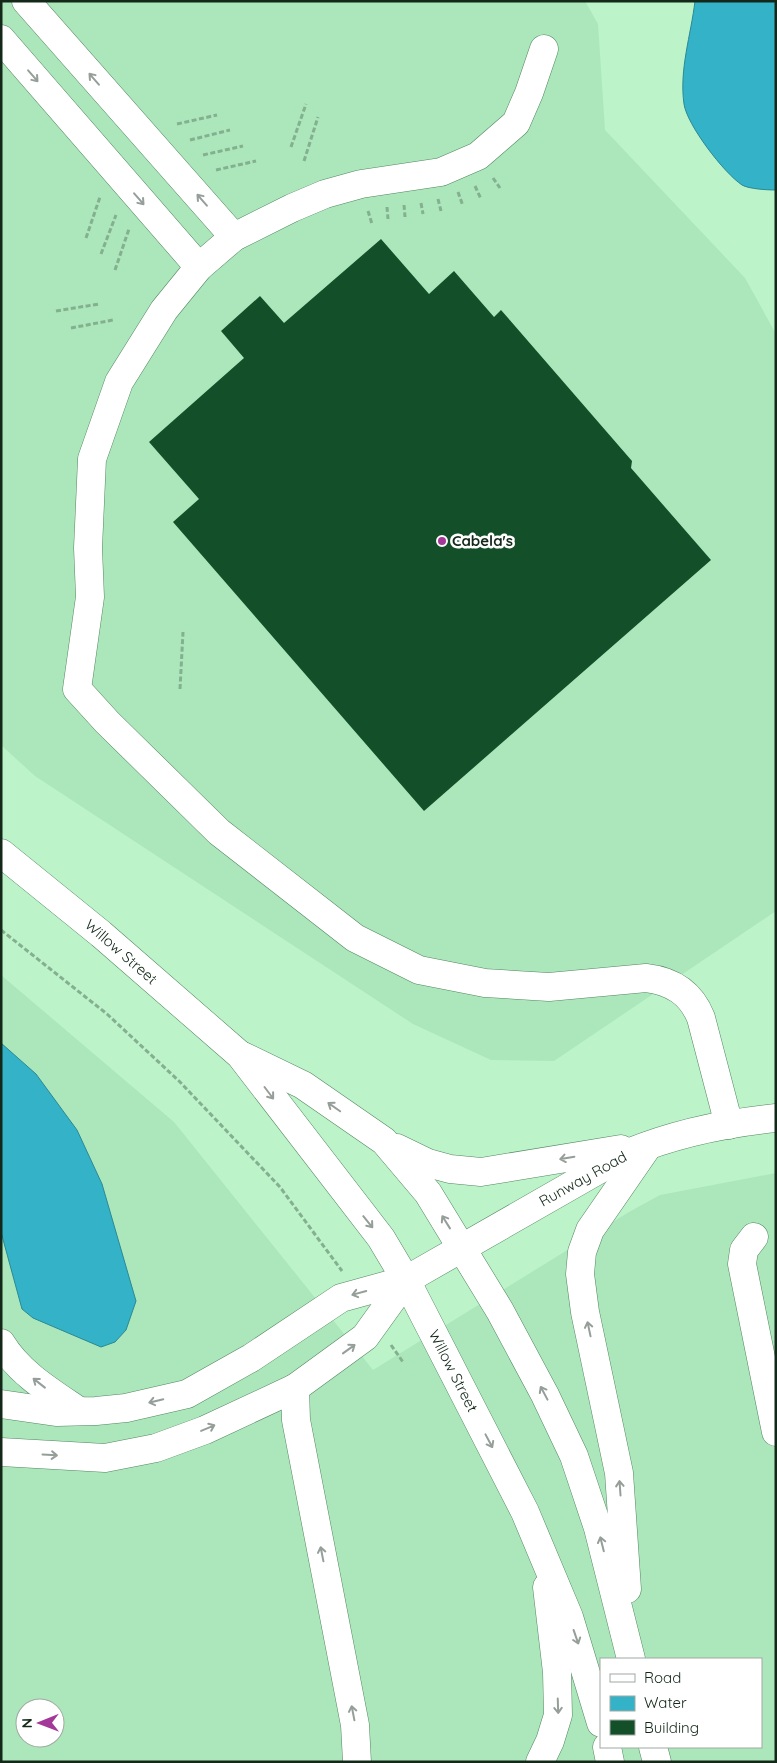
<svg xmlns="http://www.w3.org/2000/svg" width="777" height="1763" viewBox="0 0 777 1763" font-family="Quicksand,sans-serif">
	<style>
		.built { fill: #abe7ba; fill-rule: evenodd }
		.water { fill: #34b2c8; stroke: #2a8994 }
		.building { fill: #134f29 }
		.lines { fill: none; stroke-linecap: round; stroke-linejoin: round }
		.minor-casing { stroke: #538661; stroke-width: 29 }
		.path { stroke: #84b08f; stroke-width: 3; stroke-dasharray: 5 2.5; stroke-linecap: butt }
		.minor { stroke: #fff; stroke-width: 28 }
		.oneway { stroke: #959e98 }
		.poi-dot { fill: #a33899; stroke: #fff; stroke-width: 2 }
		.labels { text-anchor: middle; stroke-width: 5; stroke-linejoin: round; paint-order: stroke }
		.poi-label { font-size: 15px; font-weight: bold; fill: #132819; stroke: #fff; text-anchor: start }
		.street-label { font-size: 15px; fill: #132819; stroke: #fff }
	</style>
	<rect width="100%" height="100%" fill="#bcf3c9"/>
	<g class="built">
		<polygon points="1,1 585,1 598,24 605,130 745,278 776,334 776,911 554,1061 491,1060 413,1024 35,776 1,745"/>
		<path d="M1,975L174,1122L373,1370L629,1212L660,1195L776,1173V1762H1ZM601,1659H761V1747H601ZM25,1708H55V1738H25Z"/>
	</g>
	<g class="water">
		<path d="M695,1H776V190C767,190 749,189 742,185C724,173 687,125 684,104C679,70 691,35 695,1Z"/>
		<polygon points="1,1043 36,1074 77,1130 102,1184 136,1301 126,1330 115,1342 101,1347 33,1318 22,1309 1,1232"/>
	</g>
	<polygon class="building" points="381,239 429,294 454,271 494,317 501,310 632,461 631,468 711,560 424,811 173,522 199,499 149,442 244,358 221,331 260,296 284,323"/>
	<g class="lines">
		<g class="minor-casing">
			<g id="minor">
				<polyline points="26,1 234,237"/>
				<polyline points="1,39 199,267"/>
				<path d="M544,49L529,93L516,123L478,156L441,172L361,184L325,194L292,208L234,237L199,267L164,310L119,382L92,459L88,548L90,597L77,689L107,722L219,832L355,938L419,970L485,983L549,987L646,978C672,981 691,993 701,1018L729,1125"/>
				<polyline points="1,853 101,934 240,1055 381,1238 406,1280 525,1512 569,1617 601,1723"/>
				<polyline points="243,1056 303,1085 384,1141 428,1193 500,1311 545,1395 574,1456 598,1528 631,1659"/>
				<polyline points="397,1148 428,1163 450,1169 481,1172 621,1149"/>
				<polyline points="754,1237 744,1250 742,1264 776,1432"/>
				<path d="M1,1343C19,1373 51,1392 79,1411"/>
				<polyline points="295,1388 296,1420 355,1725 357,1762"/>
				<path d="M1,1404L56,1412L96,1411L126,1408L187,1394L251,1358L341,1298L406,1280L628,1153C674,1134 726,1123 776,1118"/>
				<polyline points="1,1452 105,1458 156,1448 205,1430 295,1388 365,1337 406,1280"/>
				<polyline points="627,1589 619,1473 585,1312 580,1274 582,1252 590,1230 648,1146"/>
				<polyline points="607,1747 610,1762"/>
				<polyline points="653,1747 657,1762"/>
				<polyline points="540,1762 550,1741 558,1715 557,1672 547,1587"/>
			</g>
		</g>
		<g class="path">
			<polyline points="177,124 217,115"/>
			<polyline points="190,140 230,130"/>
			<polyline points="291,147 306,104"/>
			<polyline points="203,155 243,146"/>
			<polyline points="304,161 318,117"/>
			<polyline points="216,170 256,161"/>
			<polyline points="493,178 500,188"/>
			<polyline points="475,186 481,199"/>
			<polyline points="458,192 463,206"/>
			<polyline points="438,199 441,211"/>
			<polyline points="421,203 423,214"/>
			<polyline points="404,205 405,217"/>
			<polyline points="387,207 388,219"/>
			<polyline points="368,211 372,224"/>
			<polyline points="86,238 100,197"/>
			<polyline points="101,254 116,215"/>
			<polyline points="115,270 129,229"/>
			<polyline points="56,311 99,304"/>
			<polyline points="71,328 113,320"/>
			<polyline points="180,689 183,632"/>
			<polyline points="1,930 107,1014 179,1081 280,1187 342,1271"/>
			<polyline points="391,1345 403,1362"/>
		</g>
		<use href="#minor" class="minor"/>
	</g>
	<defs><path id="oneway-shaft" d="M-6 0H5M1.5-3L5.5 0L1.5 3" fill="none" stroke-width="1.6" stroke-linecap="round" stroke-linejoin="round" transform="scale(1.25)"/></defs>
	<g class="oneway">
		<use href="#oneway-shaft" transform="translate(33 76) rotate(49)"/>
		<use href="#oneway-shaft" transform="translate(94 79) rotate(-131)"/>
		<use href="#oneway-shaft" transform="translate(139 199) rotate(49)"/>
		<use href="#oneway-shaft" transform="translate(202 200) rotate(-131)"/>
		<use href="#oneway-shaft" transform="translate(269 1093) rotate(53)"/>
		<use href="#oneway-shaft" transform="translate(334 1107) rotate(-145)"/>
		<use href="#oneway-shaft" transform="translate(567 1158) rotate(170)"/>
		<use href="#oneway-shaft" transform="translate(368 1222) rotate(51)"/>
		<use href="#oneway-shaft" transform="translate(446 1222) rotate(-122)"/>
		<use href="#oneway-shaft" transform="translate(359 1293) rotate(165)"/>
		<use href="#oneway-shaft" transform="translate(589 1329) rotate(-102)"/>
		<use href="#oneway-shaft" transform="translate(349 1349) rotate(-36)"/>
		<use href="#oneway-shaft" transform="translate(39 1383) rotate(-142)"/>
		<use href="#oneway-shaft" transform="translate(544 1393) rotate(-118)"/>
		<use href="#oneway-shaft" transform="translate(156 1401) rotate(166)"/>
		<use href="#oneway-shaft" transform="translate(208 1428) rotate(-23)"/>
		<use href="#oneway-shaft" transform="translate(489 1441) rotate(62)"/>
		<use href="#oneway-shaft" transform="translate(50 1455) rotate(3)"/>
		<use href="#oneway-shaft" transform="translate(620 1488) rotate(-94)"/>
		<use href="#oneway-shaft" transform="translate(602 1544) rotate(-104)"/>
		<use href="#oneway-shaft" transform="translate(322 1554) rotate(-101)"/>
		<use href="#oneway-shaft" transform="translate(576 1637) rotate(71)"/>
		<use href="#oneway-shaft" transform="translate(558 1706) rotate(88)"/>
		<use href="#oneway-shaft" transform="translate(353 1713) rotate(-101)"/>
	</g>
	<circle class="poi-dot" cx="442" cy="541" r="5"/>
	<g class="labels">
		<g class="poi-label">
			<text x="452" y="546">Cabela's</text>
		</g>
		<g class="street-label">
			<text transform="translate(121 952) rotate(41)" y="5">Willow Street</text>
			<text transform="translate(583 1179) rotate(-29)" y="5">Runway Road</text>
			<text transform="translate(453 1371) rotate(63)" y="5">Willow Street</text>
		</g>
	</g>
	<rect width="777" height="1763" fill="none" stroke="#132819" stroke-width="5"/>
	<rect x="600" y="1658" width="162" height="90" fill="#ffffff" stroke="#a1a9a3"/>
	<rect x="610" y="1674" width="25" height="8" fill="#ffffff" stroke="#a1a9a3"/>
	<text x="644" y="1683" font-size="15" fill="#132819">Road</text>
	<rect x="610" y="1696" width="25" height="15" fill="#34b2c8" stroke="#a1a9a3"/>
	<text x="644" y="1708" font-size="15" fill="#132819">Water</text>
	<rect x="610" y="1720" width="25" height="15" fill="#134f29" stroke="#a1a9a3"/>
	<text x="644" y="1733" font-size="15" fill="#132819">Building</text>
	<g transform="translate(40 1723) rotate(269)"><circle r="24" fill="#ffffff" stroke="#a1a9a3"/>
	<path d="M0-4L9 19L0 12L-9 19Z" fill="#a33899"/>
	<text y="-8" font-size="14" font-weight="bold" text-anchor="middle" fill="#132819">N</text>
	</g>
</svg>
